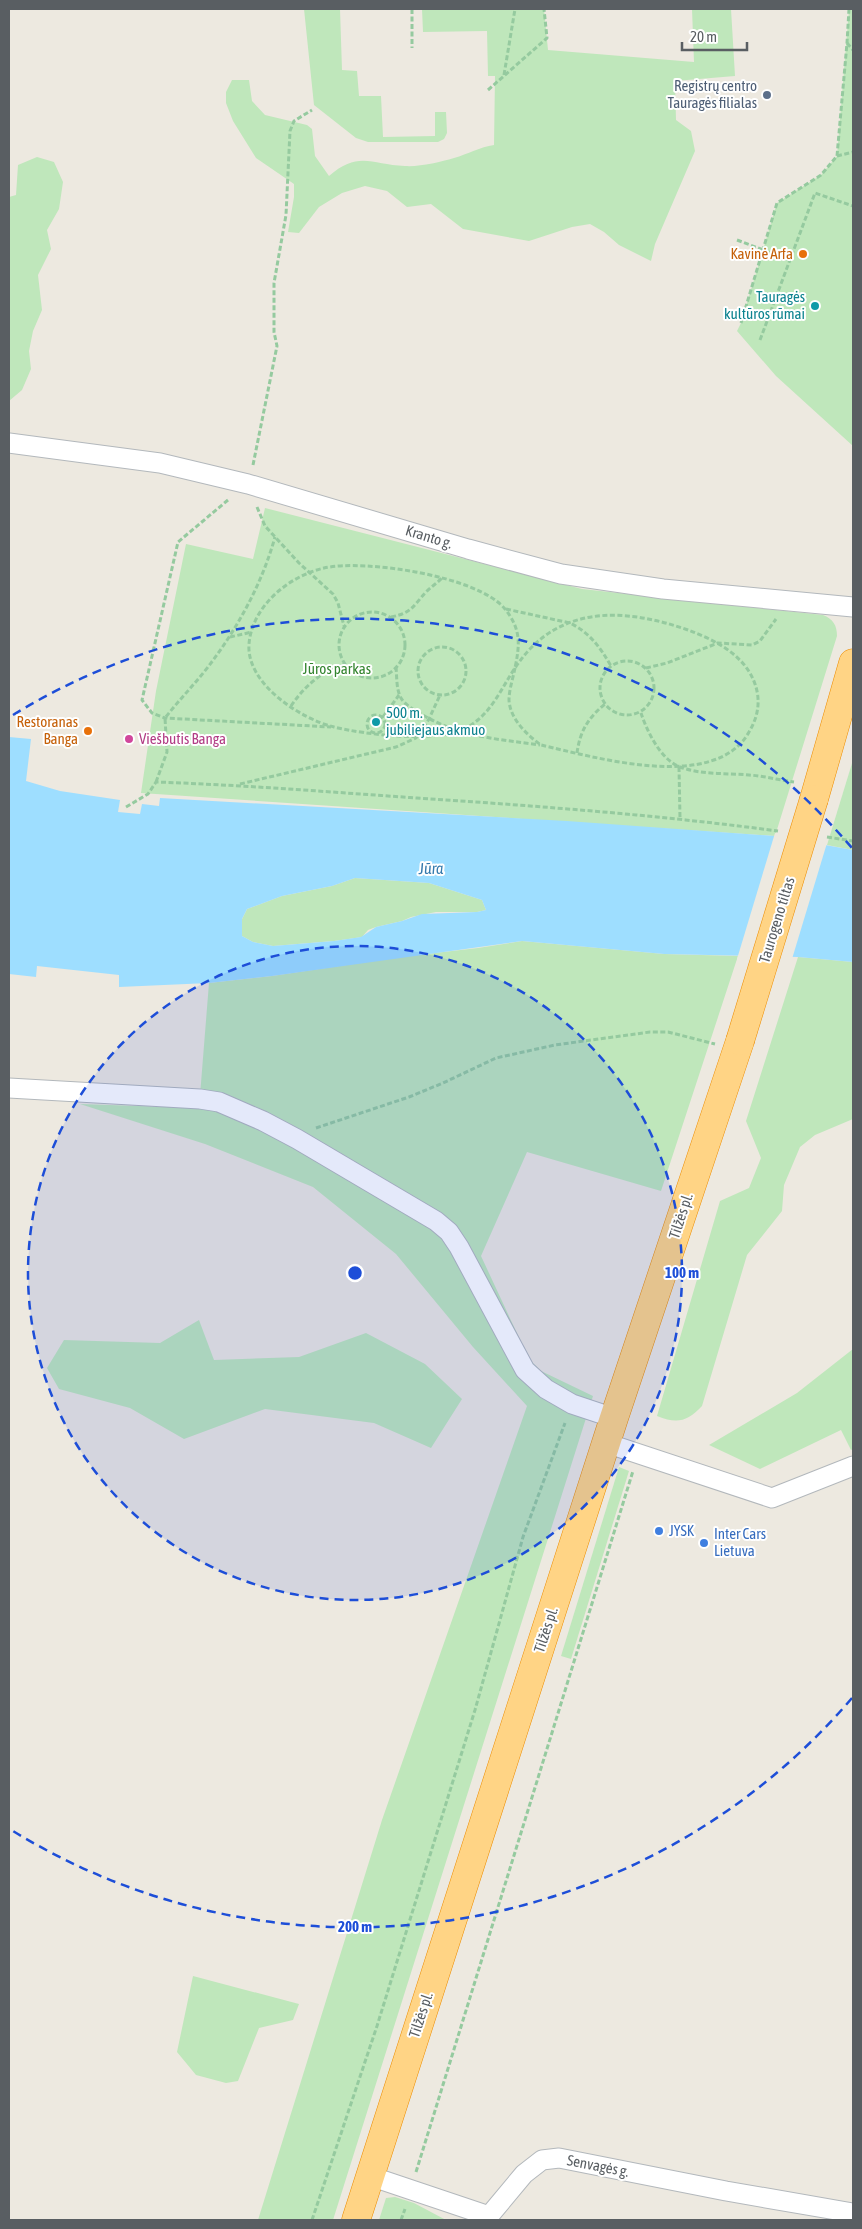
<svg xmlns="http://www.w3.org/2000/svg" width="862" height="2229" viewBox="0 0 862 2229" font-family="'Asap Condensed',sans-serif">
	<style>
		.green { fill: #bfe7bb }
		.water { fill: #9edeff; fill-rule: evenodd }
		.pier { fill: #ede9e0 }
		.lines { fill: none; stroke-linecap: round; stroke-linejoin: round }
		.street-casing { stroke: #b3b8bc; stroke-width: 21 }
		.highway-casing { stroke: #ed8d00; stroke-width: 29 }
		.path { stroke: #95ca9f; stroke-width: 3; stroke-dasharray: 5 2.5; stroke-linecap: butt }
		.street { stroke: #fff; stroke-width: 19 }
		.highway { stroke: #ffd485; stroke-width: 28 }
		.highway-bridge-casing { stroke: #ed8d00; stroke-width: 29; stroke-linecap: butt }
		.highway-bridge { stroke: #ffd485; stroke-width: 28 }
		.ring { fill: none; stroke: #1d4ed8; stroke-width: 2.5; stroke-dasharray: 9 6 }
		.service-dot { fill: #5c6f8a; stroke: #fff; stroke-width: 2 }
		.food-dot { fill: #e8710a; stroke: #fff; stroke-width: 2 }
		.culture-dot { fill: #0f9aa8; stroke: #fff; stroke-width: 2 }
		.hotel-dot { fill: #d1479c; stroke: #fff; stroke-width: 2 }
		.shop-dot { fill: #3f7fe0; stroke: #fff; stroke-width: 2 }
		.labels { text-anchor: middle; stroke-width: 4; stroke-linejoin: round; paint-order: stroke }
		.service-label { font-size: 15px; fill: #4e5e75; stroke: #fff; text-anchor: end }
		.food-label { font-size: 15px; fill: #c56008; stroke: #fff; text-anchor: end }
		.culture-label { font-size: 15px; fill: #0d838f; stroke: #fff; text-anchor: end }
		.street-label { font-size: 15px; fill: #595e62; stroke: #fff }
		.park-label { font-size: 15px; fill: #33842f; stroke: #fff }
		.hotel-label { font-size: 15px; fill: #b23c85; stroke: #fff; text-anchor: start }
		.shop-label { font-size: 15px; fill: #366cbe; stroke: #fff; text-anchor: start }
		.water-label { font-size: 16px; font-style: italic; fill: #357aad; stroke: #fff }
		.centre { fill: #1d4ed8; stroke: #fff; stroke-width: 2.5 }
		.ring-label { font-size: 15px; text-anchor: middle; font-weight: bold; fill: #1d4ed8; stroke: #fff; stroke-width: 4; stroke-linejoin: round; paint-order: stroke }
	</style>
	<rect width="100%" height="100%" fill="#ede9e0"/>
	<g class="green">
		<polygon points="304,9 340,9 342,70 357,71 359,96 381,96 383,137 435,136 435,112 446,112 447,133 444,139 438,142 368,142 356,138 314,105"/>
		<path d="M422,9H544L548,50L694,62L692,9H731L735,76L675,81L676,120L691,131L695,151L655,244L651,261L619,245L604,232L590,224L572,227L529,241L463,229L431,204L407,207L387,191L365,186L342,193L319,207L299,233L288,232L294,197V184L256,158L233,121L226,103V92L232,80H249L252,101L265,115L307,125L312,129L315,156L329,176C359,150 372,165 405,166C420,167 440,162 454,158C468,154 480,147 494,145L495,76H488L487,31L423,32Z"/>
		<polygon points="849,9 853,9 853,446 776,376 737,331 741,323 777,203 821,175 837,156"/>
		<polygon points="37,157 54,162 63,182 59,209 47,230 51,249 38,275 42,310 33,331 29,351 31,369 22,390 9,401 9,197 16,195 18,165"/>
		<path d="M265,508L582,589L823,615C833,619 837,625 837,636L775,836L141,793L156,691L186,544L253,559Z"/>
		<polygon points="853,760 853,850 827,845"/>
		<polygon points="355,878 429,883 482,900 486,910 477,912 436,912 411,917 402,921 376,927 368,930 362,937 334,941 273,946 253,942 242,936 242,919 247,909 282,896 332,886"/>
		<polygon points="522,941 664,954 738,956 661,1191 527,1152 481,1256 529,1359 541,1371 593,1396 333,2220 258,2220 382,1820 527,1406 473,1347 396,1254 313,1187 205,1144 80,1104 199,1108 209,983 272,976 400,957 478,948"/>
		<path d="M798,957L853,962V1119L815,1135L800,1147L784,1185L782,1211L747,1255L702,1406C687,1422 677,1424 657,1416L720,1201L749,1188L761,1158L746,1121Z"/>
		<polygon points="199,1320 214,1360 299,1357 366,1333 425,1364 462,1399 431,1448 374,1423 265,1409 184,1439 130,1408 59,1389 47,1368 64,1340 160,1343"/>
		<polygon points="853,1349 853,1449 851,1450 841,1430 760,1469 709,1445 797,1393"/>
		<polygon points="619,1467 629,1471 571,1659 561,1656"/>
		<polygon points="193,1976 299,2004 293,2020 259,2028 238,2081 226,2083 196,2075 177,2052"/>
		<polygon points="395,2197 414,2203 446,2220 379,2220 386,2198"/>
	</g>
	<path class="water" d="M9,737L31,739L26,781L60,791L120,800L118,812L140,814L142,804L159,806L160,798L567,821L775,836L853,850V962L798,957L664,954L522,941L272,976L209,983L119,987V975L37,966L36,977L9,974ZM355,878L429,883L482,900L486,910L477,912L422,914L402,921L376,927L361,937L334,941L273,946L253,942L242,936V919L247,909L282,896L332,886Z"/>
	<polygon class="pier" points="775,833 827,843 792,959 737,959"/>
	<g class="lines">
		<g class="street-casing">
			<g id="street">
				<polyline points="9,443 160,463 248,484 468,549 561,574 663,589 853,607"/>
				<polyline points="9,1088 200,1099 219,1102 263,1121 297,1139 436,1221 449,1232 459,1247 525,1370 546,1389 572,1404 614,1418"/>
				<polyline points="606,1443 772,1498 853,1466"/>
				<polyline points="370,2176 489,2216 524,2174 542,2160 559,2158 726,2191 853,2213"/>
			</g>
		</g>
		<g class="highway-casing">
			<g id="highway">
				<polyline points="814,799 853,663"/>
				<polyline points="356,2220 614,1418 740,1041"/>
			</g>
		</g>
		<g class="path">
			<polyline points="412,9 412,48"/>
			<polyline points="847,43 853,50"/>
			<polyline points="504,75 515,9"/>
			<polyline points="488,90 547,38 544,9"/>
			<polyline points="837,156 853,152"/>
			<polyline points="737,240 790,260"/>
			<polyline points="741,323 777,203 821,175 837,156 847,43 849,9"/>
			<polyline points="760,340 815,193 853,206"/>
			<polyline points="253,465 277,346 274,332 274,283 286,215 290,131 294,121 312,110"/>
			<polyline points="228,500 178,542 142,700 152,713 165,718 331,727"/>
			<polyline points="257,507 265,526 299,563 333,594 338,603 344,626"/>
			<path d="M506,609L570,623C590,633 600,647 611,666"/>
			<circle cx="372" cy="645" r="33"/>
			<path d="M391,617C412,613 413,606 426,592C431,587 437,583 442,578"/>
			<polyline points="230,637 252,632"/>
			<circle cx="442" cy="671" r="24"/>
			<circle cx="627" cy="688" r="27"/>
			<path d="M396,667C397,677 396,689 401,698C405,705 414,710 421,714C459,737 498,739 540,745"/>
			<path d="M515,668C513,678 509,690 509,700C510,719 527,735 541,745C594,757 715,793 749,732C758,717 761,701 755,684C745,655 715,640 688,630C626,608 559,604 517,665C501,688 492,714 466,728C436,743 367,735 334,727C301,719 246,684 249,644C252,606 289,576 324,568C365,559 478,576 505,609C521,629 520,644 515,668"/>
			<polyline points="646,668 667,663 718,643 752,645 760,641 776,619"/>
			<path d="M291,706C304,687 322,670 345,664"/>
			<path d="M641,713C647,731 660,759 680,767C701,775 727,773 749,775C764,776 779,780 794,782"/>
			<circle cx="376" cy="724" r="9"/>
			<polyline points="383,717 399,695"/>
			<path d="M577,753C580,731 588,718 605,704"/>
			<polyline points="679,767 680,818"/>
			<path d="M156,782L167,752L165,718C179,700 194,685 208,667C237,629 262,584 275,537"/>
			<polyline points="240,784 396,747 416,738 429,719 440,695"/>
			<path d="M126,807L148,794L156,782C243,785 330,792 417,798C538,806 658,815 778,831"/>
			<polyline points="827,837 853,841"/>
			<polyline points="316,1128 409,1097 443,1083 496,1058 555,1045 650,1032 668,1032 715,1044"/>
			<polyline points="416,2172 633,1471"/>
			<polyline points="312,2220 377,2026 475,1710 523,1537 565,1423"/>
			<polyline points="401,2220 405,2209"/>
		</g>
		<use href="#street" class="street"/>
		<use href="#highway" class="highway"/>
		<g class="highway-bridge-casing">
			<polyline id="highway-bridge" points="740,1041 814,799"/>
		</g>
		<use href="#highway-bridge" class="highway-bridge"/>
	</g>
	<circle cx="355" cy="1273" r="327" fill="#1d4ed8" fill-opacity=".12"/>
	<g class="ring">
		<circle cx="355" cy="1273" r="327"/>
		<path d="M852 1698A654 654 0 0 1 13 1831M13 715A654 654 0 0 1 852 848"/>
	</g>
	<circle class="service-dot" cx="767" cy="95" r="5"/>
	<g class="food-dot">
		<circle cx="803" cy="254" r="5"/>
		<circle cx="88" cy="731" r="5"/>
	</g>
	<g class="culture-dot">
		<circle cx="815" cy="306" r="5"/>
		<circle cx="376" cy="722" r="5"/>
	</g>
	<circle class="hotel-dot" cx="129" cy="739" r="5"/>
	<g class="shop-dot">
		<circle cx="659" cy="1531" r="5"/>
		<circle cx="704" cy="1543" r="5"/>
	</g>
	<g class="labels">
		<g class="service-label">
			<text x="757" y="91">Registrų centro<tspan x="757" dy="17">Tauragės filialas</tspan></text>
		</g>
		<g class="food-label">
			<text x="793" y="259">Kavinė Arfa</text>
			<text x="78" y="727">Restoranas<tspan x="78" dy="17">Banga</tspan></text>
		</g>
		<g class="culture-label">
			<text x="805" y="302">Tauragės<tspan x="805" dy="17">kultūros rūmai</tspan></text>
			<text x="386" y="718" text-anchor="start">500 m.<tspan x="386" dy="17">jubiliejaus akmuo</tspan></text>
		</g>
		<g class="street-label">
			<text transform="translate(429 537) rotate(17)" y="5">Kranto g.</text>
			<text transform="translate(777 920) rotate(-73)" y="5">Taurogeno tiltas</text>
			<text transform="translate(681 1216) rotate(-72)" y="5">Tilžės pl.</text>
			<text transform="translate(546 1630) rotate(-72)" y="5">Tilžės pl.</text>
			<text transform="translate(421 2015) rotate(-72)" y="5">Tilžės pl.</text>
			<text transform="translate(598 2166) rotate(11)" y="5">Senvagės g.</text>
		</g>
		<g class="park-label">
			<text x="337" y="674">Jūros parkas</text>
		</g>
		<g class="hotel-label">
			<text x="139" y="744">Viešbutis Banga</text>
		</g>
		<g class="shop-label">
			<text x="669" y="1536">JYSK</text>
			<text x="714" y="1539">Inter Cars<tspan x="714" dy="17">Lietuva</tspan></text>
		</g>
		<g class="water-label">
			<text transform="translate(431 868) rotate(-1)" y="6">Jūra</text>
		</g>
	</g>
	<circle cx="355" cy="1273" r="8" class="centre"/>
	<g class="ring-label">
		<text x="682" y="1278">100 m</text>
		<text x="355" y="1932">200 m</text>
	</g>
	<rect width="862" height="2229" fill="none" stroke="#595e62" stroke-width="20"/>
	<path d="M682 42v8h65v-8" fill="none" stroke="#595e62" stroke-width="2.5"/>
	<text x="690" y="42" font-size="15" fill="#595e62" stroke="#ffffff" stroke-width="4" paint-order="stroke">20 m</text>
</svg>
